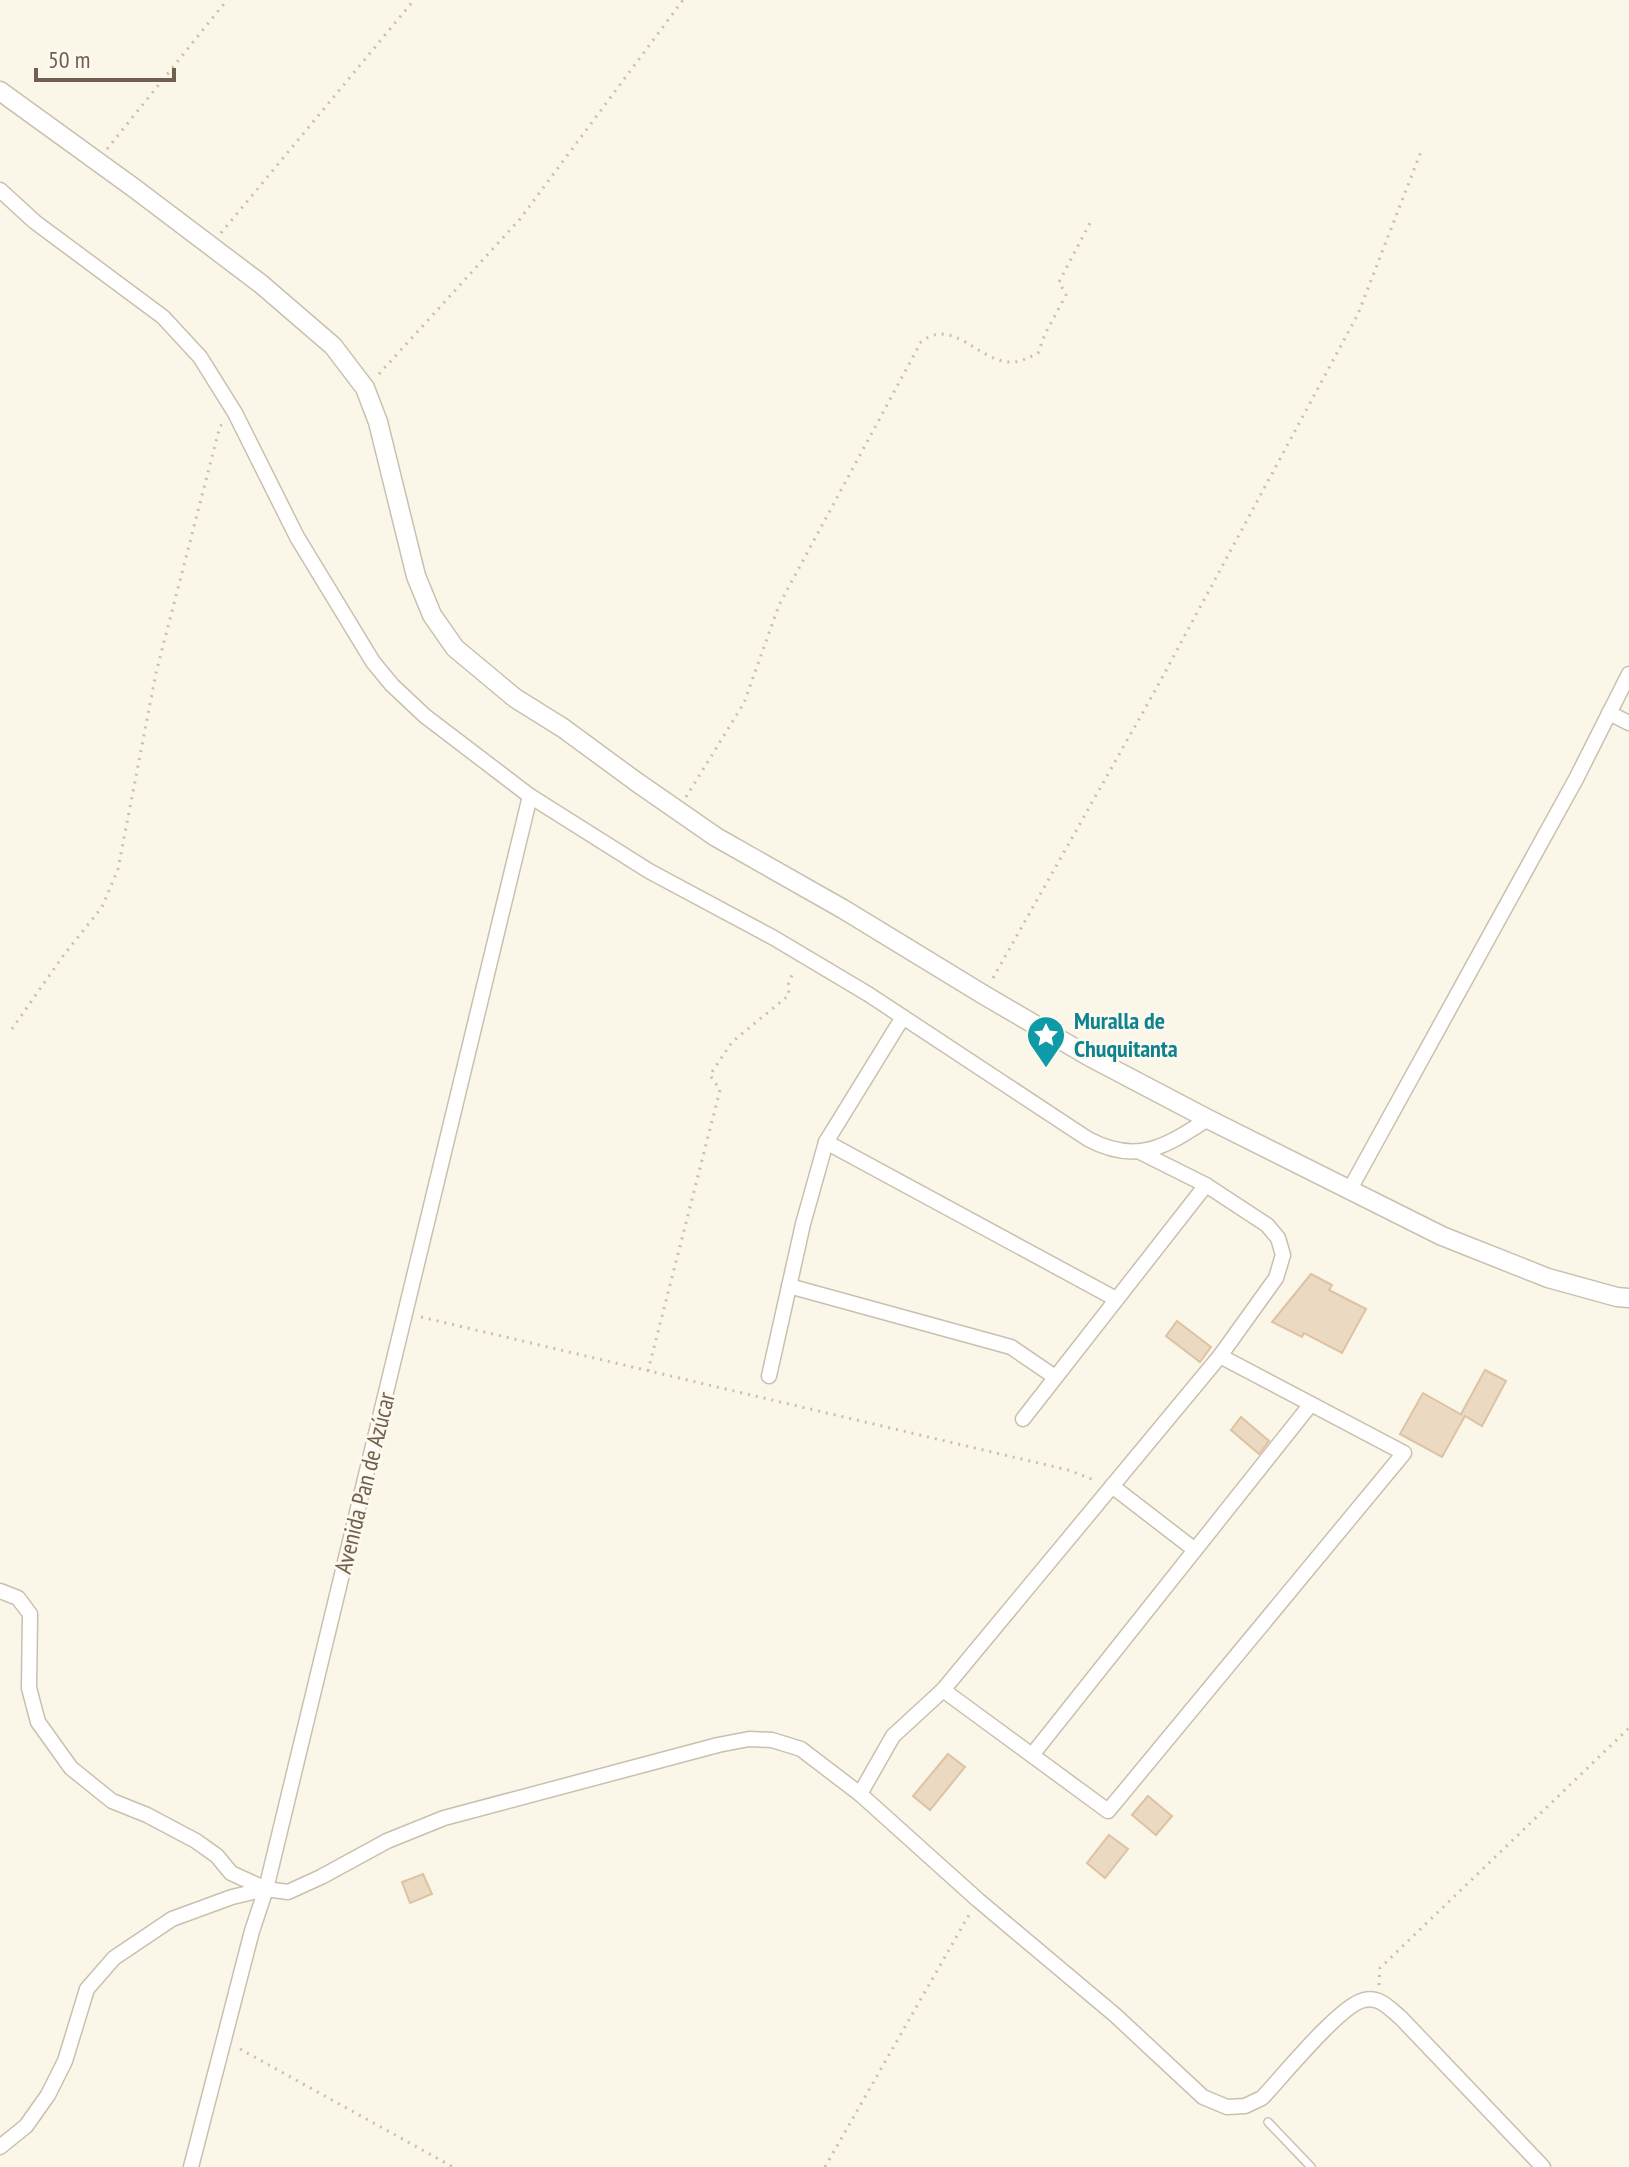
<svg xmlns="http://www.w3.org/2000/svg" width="1629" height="2167" viewBox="0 0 1629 2167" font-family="'PT Sans Narrow',sans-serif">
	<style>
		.building { fill: #ecd9c2; stroke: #ddc3a4; stroke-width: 2 }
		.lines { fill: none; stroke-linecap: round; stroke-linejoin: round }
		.service-casing { stroke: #cbbfaf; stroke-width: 10 }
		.minor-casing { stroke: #cbbfaf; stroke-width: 17 }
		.tertiary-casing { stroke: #cbbfaf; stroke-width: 21 }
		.path { stroke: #d1bda5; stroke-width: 3; stroke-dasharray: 2 6; stroke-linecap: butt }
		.service { stroke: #fff; stroke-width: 7 }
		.minor { stroke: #fff; stroke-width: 14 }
		.tertiary { stroke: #fff; stroke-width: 18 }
		.labels { text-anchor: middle; stroke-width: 6; stroke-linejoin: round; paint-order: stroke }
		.culture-label { font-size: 24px; font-weight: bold; fill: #0d838f; stroke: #fdf9ee; text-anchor: start }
		.street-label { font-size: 24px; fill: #71604f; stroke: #fdf9ee }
	</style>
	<rect width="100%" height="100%" fill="#faf6e8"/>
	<g class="building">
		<polygon points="1311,1274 1332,1285 1329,1290 1366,1309 1342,1353 1304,1333 1302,1337 1272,1322"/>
		<polygon points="1177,1321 1211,1347 1200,1362 1166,1336"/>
		<polygon points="1485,1370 1506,1381 1482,1426 1465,1416 1442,1457 1400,1434 1423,1393 1462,1415 1461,1414"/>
		<polygon points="1241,1417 1269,1441 1259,1454 1231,1430"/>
		<polygon points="948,1754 965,1767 930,1810 913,1796"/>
		<polygon points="1148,1796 1172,1816 1156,1835 1132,1815"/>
		<polygon points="1109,1835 1128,1849 1105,1878 1087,1863"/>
		<polygon points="423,1874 432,1894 410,1903 402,1882"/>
	</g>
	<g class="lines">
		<g class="service-casing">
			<polyline id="service" points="1268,2122 1311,2167"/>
		</g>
		<g class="minor-casing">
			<g id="minor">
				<path d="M0,190L35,222L163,317L200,357L235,413L297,537L373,662L392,685L425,716L530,796L649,871L774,938L868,994L1088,1139C1137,1165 1165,1147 1208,1119"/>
				<polyline points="1609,713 1629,723"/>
				<polyline points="826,1142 1116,1299"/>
				<polyline points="1350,1189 1576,779 1629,674"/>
				<polyline points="789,1286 1011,1347 1055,1377"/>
				<polyline points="769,1376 803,1224 826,1142 903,1017"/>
				<polyline points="1023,1419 1206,1185"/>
				<polyline points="1112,1486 1195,1550"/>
				<polyline points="0,1591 18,1598 30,1614 29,1688 38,1722 71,1768 112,1801 147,1815 196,1841 217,1856 231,1873 266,1889"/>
				<polyline points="943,1690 1108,1811 1404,1453 1220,1356"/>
				<polyline points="1032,1755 1311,1404"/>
				<polyline points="860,1794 893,1736 943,1690 1220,1356 1276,1278 1283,1255 1278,1238 1267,1225 1206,1185 1140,1152"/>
				<path d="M0,2147L26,2126L48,2095L65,2061L87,1989L114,1958L172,1919L232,1897L266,1889L288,1892L321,1877L387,1841L444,1818L718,1745L749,1739L772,1740L801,1749L860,1794L978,1900L1115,2015L1203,2097L1227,2107L1245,2106L1262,2098C1282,2077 1340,2005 1364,2000C1380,1996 1390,2009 1401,2018L1543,2167"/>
				<polyline points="191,2167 252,1931 266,1889 530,796"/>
			</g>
		</g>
		<g class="tertiary-casing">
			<polyline id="tertiary" points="0,91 134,188 261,284 333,346 365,388 378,422 416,576 432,615 455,648 515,698 563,728 638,783 716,837 843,909 984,995 1090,1057 1208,1119 1442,1236 1548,1278 1617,1297 1629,1298"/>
		</g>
		<g class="path">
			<polyline points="107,149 227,0"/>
			<polyline points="221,233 414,0"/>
			<polyline points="379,374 520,219 683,0"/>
			<path d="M686,797L744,703L779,605L921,342C952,317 977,359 1008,362C1019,363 1028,358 1038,353L1045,334L1066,295L1059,282L1090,223"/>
			<polyline points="993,978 1156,689 1358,314 1422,149"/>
			<polyline points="12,1029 63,956 102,907 118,869 156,673 220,426 224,423"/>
			<polyline points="421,1317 1068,1470 1094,1480"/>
			<polyline points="648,1371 720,1090 710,1075 732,1042 789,995 788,985 794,970"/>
			<polyline points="1379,1985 1380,1968 1629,1728"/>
			<polyline points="240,2049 453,2167"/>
			<polyline points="825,2167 970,1913"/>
		</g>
		<use href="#service" class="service"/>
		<use href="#minor" class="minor"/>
		<use href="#tertiary" class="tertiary"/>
	</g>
	<defs>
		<g id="sight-pin" transform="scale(2)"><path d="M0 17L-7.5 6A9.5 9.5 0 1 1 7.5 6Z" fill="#0f9aa8" stroke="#fdf9ee"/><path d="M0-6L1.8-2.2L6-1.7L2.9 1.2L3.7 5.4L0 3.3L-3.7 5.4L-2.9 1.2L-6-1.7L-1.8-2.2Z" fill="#fff"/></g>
	</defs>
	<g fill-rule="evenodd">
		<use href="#sight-pin" x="1046" y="1035"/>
	</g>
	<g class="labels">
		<g class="culture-label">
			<text x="1074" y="1029">Muralla de<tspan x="1074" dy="28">Chuquitanta</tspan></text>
		</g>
		<g class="street-label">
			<text transform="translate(365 1483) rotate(-76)" y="8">Avenida Pan de Azúcar</text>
		</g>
	</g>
	<path d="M36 68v12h138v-12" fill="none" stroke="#71604f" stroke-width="4"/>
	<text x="48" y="68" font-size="24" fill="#71604f" stroke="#fdf9ee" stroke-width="6" paint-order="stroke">50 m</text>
</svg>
